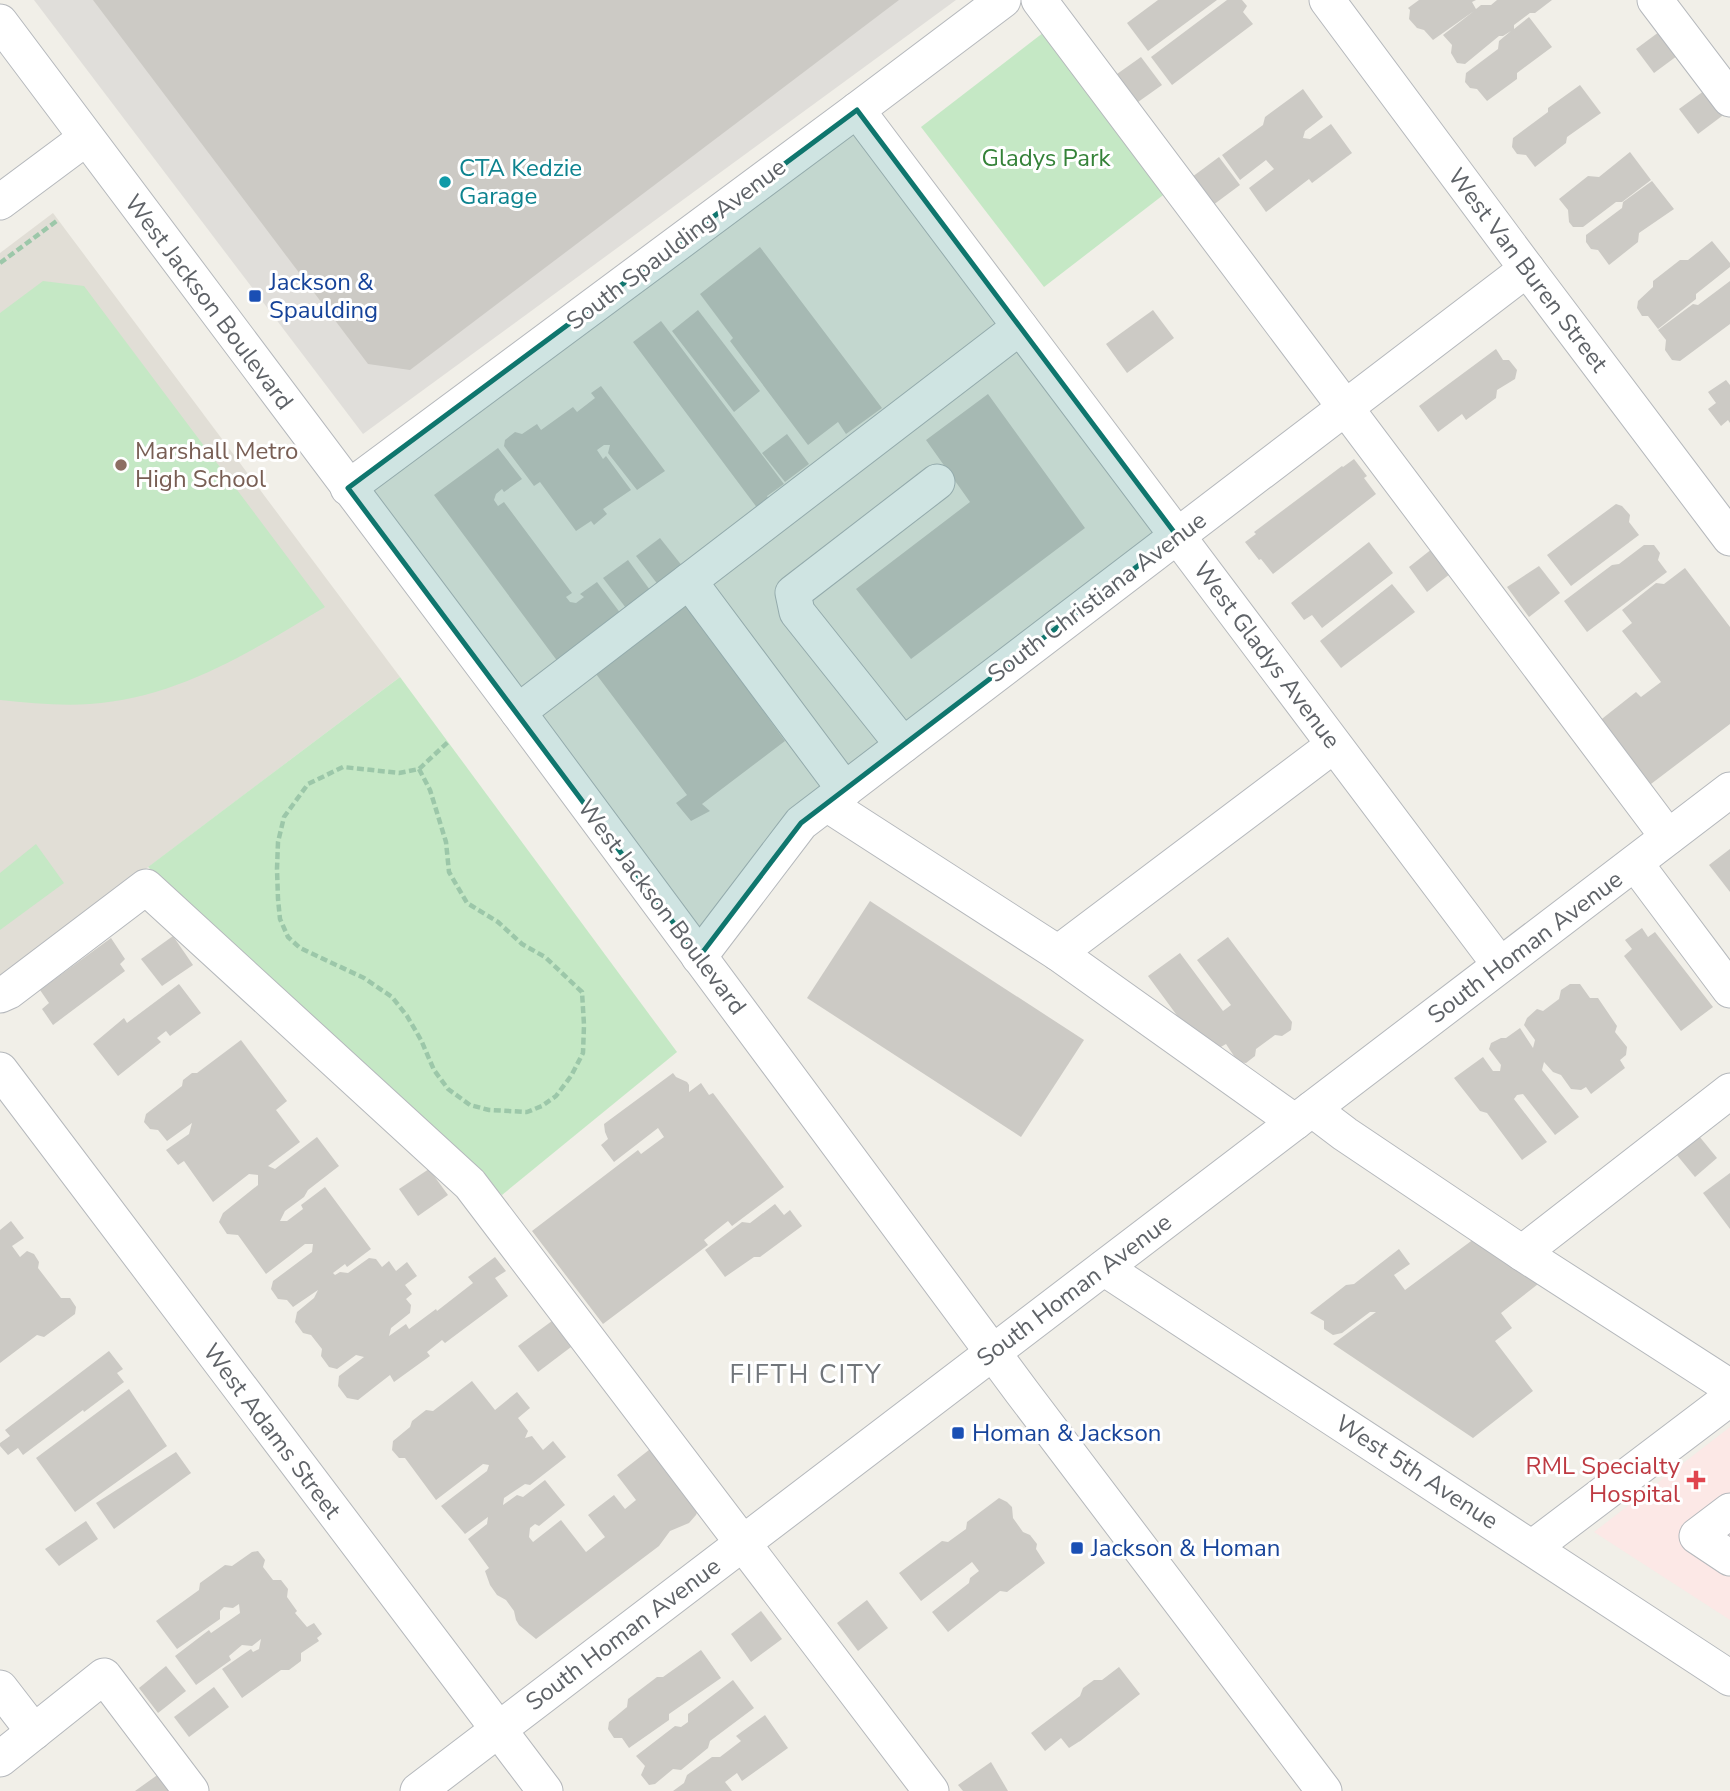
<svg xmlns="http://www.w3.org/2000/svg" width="1730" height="1791" viewBox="0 0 1730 1791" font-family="'Nunito Sans',sans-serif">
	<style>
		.industrial { fill: #e0deda }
		.education { fill: #e1ded6 }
		.medical { fill: #fce8e6 }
		.green { fill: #c5e8c5 }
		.building { fill: #cccac5 }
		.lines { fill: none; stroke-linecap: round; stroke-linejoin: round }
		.minor-casing { stroke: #b5b8bc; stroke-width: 37 }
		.path { stroke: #9cc7a9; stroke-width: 4.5; stroke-dasharray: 7 3.5; stroke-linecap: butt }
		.minor { stroke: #fff; stroke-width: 35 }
		.marked { fill: #0f766e; fill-opacity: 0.2; stroke: #0f766e; stroke-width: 5; stroke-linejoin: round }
		.culture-dot { fill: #0f9aa8; stroke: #fff; stroke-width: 2.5 }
		.transit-dot { fill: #1a4fb4; stroke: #fff; stroke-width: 2.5 }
		.education-dot { fill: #8d6e63; stroke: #fff; stroke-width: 2.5 }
		.health-dot { fill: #e0444e; stroke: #fff; stroke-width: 2.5 }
		.labels { text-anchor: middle; stroke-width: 6; stroke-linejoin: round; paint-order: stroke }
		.park-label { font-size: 24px; fill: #348238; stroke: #fff }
		.culture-label { font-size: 24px; fill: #0d838f; stroke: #fff; text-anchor: start }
		.street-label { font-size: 24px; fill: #5f6368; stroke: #fff }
		.transit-label { font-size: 24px; fill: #164399; stroke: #fff; text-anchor: start }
		.education-label { font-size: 24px; fill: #785e54; stroke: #fff; text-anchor: start }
		.health-label { font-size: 24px; fill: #be3a42; stroke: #fff; text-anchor: end }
		.neighbourhood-label { font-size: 26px; letter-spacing: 2px; fill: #70757a; stroke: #fff }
	</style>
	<rect width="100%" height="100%" fill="#f1efe8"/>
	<polygon class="industrial" points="34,0 956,0 363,434"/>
	<polygon class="education" points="53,213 400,677 0,979 0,253"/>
	<polygon class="medical" points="1730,1427 1730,1620 1594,1532"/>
	<g class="green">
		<polygon points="1048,29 1171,189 1044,287 921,127"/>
		<path d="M43,281L84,286L325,607C252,651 178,698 90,704C60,706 30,703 0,700V313Z"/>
		<polygon points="400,677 677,1052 502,1195 148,867"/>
		<polygon points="36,844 64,883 0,930 0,873"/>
	</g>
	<g class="building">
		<polygon points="93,0 899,0 410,370 368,364"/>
		<polygon points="1158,0 1217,0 1148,51 1127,23"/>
		<polygon points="1227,0 1242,0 1247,6 1243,12 1253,24 1172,85 1151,57"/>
		<polygon points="1419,0 1476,0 1472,2 1476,9 1481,5 1491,5 1497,0 1552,0 1535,13 1530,13 1514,25 1514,29 1529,17 1552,47 1517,73 1517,79 1487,101 1477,89 1470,88 1465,82 1466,73 1498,49 1499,41 1511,31 1503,36 1499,36 1465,64 1457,63 1451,53 1452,45 1443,35 1474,11 1433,40 1424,30 1417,28 1409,19 1410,10 1408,8"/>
		<polygon points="1663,29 1681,53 1654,73 1636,49"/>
		<polygon points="1141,57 1162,85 1131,107 1110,79"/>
		<polygon points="1580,85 1601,113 1567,137 1566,143 1535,167 1526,155 1517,154 1512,147 1513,138 1548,112 1548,108"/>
		<polygon points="1708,88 1726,113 1698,134 1679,109"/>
		<polygon points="1303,89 1323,117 1305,131 1303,138 1310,139 1331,124 1352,153 1312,183 1309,179 1266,212 1249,188 1274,169 1266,160 1240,180 1222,155 1263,125 1265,117"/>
		<polygon points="1630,152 1651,180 1622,202 1616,202 1583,227 1573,227 1569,222 1568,210 1559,199 1588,176 1599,177"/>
		<polygon points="1219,157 1240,185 1209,208 1188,180"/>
		<polygon points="1652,181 1674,209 1639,233 1638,242 1609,265 1598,250 1591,249 1586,242 1586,235 1622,208 1623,202"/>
		<polygon points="1712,241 1730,263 1730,267 1696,294 1696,299 1658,329 1648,316 1642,316 1637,308 1638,301 1653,287 1653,281 1680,260 1688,260"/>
		<polygon points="760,247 882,408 846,434 838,422 808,445 730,341 733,338 700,294"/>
		<polygon points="1730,281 1730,324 1680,361 1672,360 1665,350 1666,340 1658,330 1693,304 1698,305"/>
		<polygon points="698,310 760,391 734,412 672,331"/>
		<polygon points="1153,310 1174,338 1127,373 1106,344"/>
		<polygon points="661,321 784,484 767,496 770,501 758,509 633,342"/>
		<polygon points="1496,349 1503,360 1509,360 1517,370 1515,379 1497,390 1496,398 1466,420 1462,414 1438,432 1419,406"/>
		<polygon points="1726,380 1730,385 1730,423 1728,420 1721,426 1708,409 1716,403 1708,392"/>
		<polygon points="601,386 665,471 637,490 608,453 610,445 604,445 597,450 603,459 606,456 631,490 603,509 607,514 594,525 591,521 576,531 540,482 534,486 504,446 505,440 515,432 522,434 537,424 541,430 573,407 577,412 595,398 591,393"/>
		<polygon points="988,394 1085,528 911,659 856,589 970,502 926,440"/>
		<polygon points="787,434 809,464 785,482 762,453"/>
		<polygon points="498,448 522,479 504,492 502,489 496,494 494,500 498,506 504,502 572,593 566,597 570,602 576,603 584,597 580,594 597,582 621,614 558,662 434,495"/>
		<polygon points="1354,459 1367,476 1364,478 1376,494 1273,574 1261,559 1259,560 1245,542 1256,534 1254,532 1342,466 1343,467"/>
		<polygon points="1616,504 1622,506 1630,515 1629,522 1639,535 1571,586 1547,555"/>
		<polygon points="660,538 683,567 659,586 636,556"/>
		<polygon points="1369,542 1393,573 1322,628 1312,615 1304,620 1291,603"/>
		<polygon points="1437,545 1455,570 1427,592 1409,567"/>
		<polygon points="1644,545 1654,545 1660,553 1658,560 1667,572 1587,632 1564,601 1612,565 1619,564"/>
		<polygon points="628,560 650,590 626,608 603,578"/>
		<polygon points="1539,566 1560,593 1529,617 1507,587"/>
		<polygon points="1685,568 1730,627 1730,724 1647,787 1598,722 1636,692 1641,697 1661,682 1622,631 1632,623 1622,610 1656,583 1664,584"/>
		<polygon points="1392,584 1415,612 1341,668 1320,641"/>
		<polygon points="684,602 785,741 702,804 710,811 691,821 676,803 687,795 593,670"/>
		<polygon points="1730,849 1730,892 1709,865"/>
		<polygon points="870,901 1084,1040 1021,1137 807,998"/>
		<polygon points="1642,928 1648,937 1655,932 1713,1007 1681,1031 1624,956 1632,949 1625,940"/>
		<polygon points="173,936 193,965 162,986 141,959"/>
		<polygon points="1228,937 1292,1022 1291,1030 1282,1036 1275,1035 1256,1049 1255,1056 1246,1063 1238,1062 1226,1044 1219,1048 1184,1025 1148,976 1180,953 1223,1011 1231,1005 1197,960"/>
		<polygon points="111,938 125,959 120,964 125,971 53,1025 42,1009 49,1003 40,990"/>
		<polygon points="179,984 201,1013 170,1036 166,1031 157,1038 161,1042 118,1076 93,1044 124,1018 127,1023"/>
		<polygon points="1570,984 1580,984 1590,998 1598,998 1617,1026 1615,1032 1627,1047 1626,1055 1620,1060 1625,1068 1591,1094 1586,1087 1581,1090 1571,1089 1561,1075 1553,1072 1544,1062 1542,1070 1579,1117 1555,1135 1523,1094 1517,1095 1514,1099 1547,1142 1522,1160 1487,1113 1480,1111 1454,1078 1483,1057 1493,1071 1500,1071 1501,1065 1489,1049 1491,1043 1501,1038 1506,1038 1520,1028 1533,1048 1535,1040 1524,1025 1527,1018 1537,1009 1543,1011 1559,999 1561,990"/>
		<polygon points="241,1040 287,1101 276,1110 300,1142 268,1166 275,1169 317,1137 339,1166 308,1190 304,1197 285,1211 280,1221 287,1221 303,1209 301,1205 325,1187 371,1249 347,1267 345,1264 333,1273 335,1275 340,1272 348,1273 369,1258 376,1259 382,1267 389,1261 396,1271 407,1262 417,1276 405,1285 412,1294 406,1299 411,1305 410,1313 391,1328 389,1336 406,1324 409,1329 436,1309 437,1311 473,1283 468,1277 495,1257 506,1271 495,1278 508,1296 445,1343 442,1340 427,1352 430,1356 394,1382 390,1375 358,1400 347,1398 338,1386 339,1376 364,1357 356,1355 337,1369 329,1367 321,1356 322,1349 311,1335 303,1333 295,1322 297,1312 314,1298 318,1290 293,1307 287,1300 278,1299 271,1289 273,1281 312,1252 313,1244 305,1244 266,1274 238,1235 227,1234 219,1222 223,1213 258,1185 258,1175 249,1174 213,1202 184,1161 178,1165 166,1150 189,1134 192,1123 167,1141 158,1130 150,1129 144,1122 146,1114 182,1086 183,1080 192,1073 197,1073"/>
		<polygon points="673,1073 676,1077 687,1082 689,1085 689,1092 701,1083 709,1095 713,1093 784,1187 732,1226 728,1221 704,1240 708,1245 603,1324 532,1231 638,1150 641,1154 664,1137 658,1128 614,1162 601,1145 608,1139 605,1132 604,1124"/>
		<polygon points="1699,1136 1717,1158 1695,1177 1676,1154"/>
		<polygon points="429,1169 448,1195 418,1216 399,1189"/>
		<polygon points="1730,1173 1730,1229 1703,1193"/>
		<polygon points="775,1204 784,1215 790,1210 802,1226 760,1257 754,1257 725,1277 705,1250 742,1222 750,1223"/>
		<polygon points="11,1221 24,1238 12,1246 20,1257 27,1251 34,1254 39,1262 38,1268 61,1298 70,1298 76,1307 75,1314 44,1337 37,1335 0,1363 0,1230"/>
		<polygon points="1482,1233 1547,1277 1501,1313 1512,1328 1495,1341 1533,1391 1473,1438 1333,1344 1376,1312 1370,1312 1342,1333 1333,1335 1324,1329 1324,1321 1310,1313 1346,1285 1354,1284 1399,1249 1410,1264 1394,1275 1405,1290"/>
		<polygon points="552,1321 571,1347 538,1372 518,1346"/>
		<polygon points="109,1351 123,1369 117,1373 124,1382 84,1412 83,1410 23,1455 18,1448 8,1455 0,1446 0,1443 10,1436 5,1430"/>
		<polygon points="472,1381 495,1410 517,1392 530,1408 518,1418 528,1431 525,1438 532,1436 543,1450 553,1441 566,1457 530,1485 525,1484 504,1498 503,1505 517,1495 523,1497 545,1480 565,1505 539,1526 535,1524 530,1528 529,1537 533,1542 561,1520 586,1552 605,1537 588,1515 614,1495 625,1509 636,1500 617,1475 654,1446 700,1506 696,1515 689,1523 670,1531 659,1546 536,1639 519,1625 516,1620 514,1611 506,1600 497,1595 490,1585 485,1571 489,1568 468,1539 487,1524 488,1517 465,1534 441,1506 487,1471 489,1465 483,1464 436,1500 405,1458 399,1458 392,1450 393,1441 410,1427 412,1421 426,1410 433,1411"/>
		<polygon points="129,1389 167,1446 75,1512 36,1458"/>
		<polygon points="176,1452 191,1473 114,1529 96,1503"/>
		<polygon points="999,1498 1007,1502 1012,1507 1013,1518 1023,1532 1030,1535 1037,1544 1036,1549 1045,1563 1007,1592 1000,1591 948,1632 932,1612 969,1583 970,1578 979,1571 972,1562 921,1601 899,1573 942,1541 948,1542 966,1529 967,1522"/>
		<polygon points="86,1521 98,1539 59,1566 45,1549"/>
		<polygon points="258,1551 265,1560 263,1567 273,1580 281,1580 288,1589 287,1597 297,1611 295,1613 307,1627 314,1623 322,1634 317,1638 319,1641 301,1653 301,1661 289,1670 281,1670 242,1698 222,1669 251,1649 253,1652 259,1649 261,1639 252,1646 242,1645 229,1656 231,1660 196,1685 175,1656 209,1630 211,1633 240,1613 239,1604 233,1608 224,1607 220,1611 220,1619 177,1649 156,1621 199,1590 200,1583 225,1565 232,1566 252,1552"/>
		<polygon points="867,1600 888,1628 858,1651 837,1623"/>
		<polygon points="761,1611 782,1639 751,1662 731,1634"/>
		<polygon points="701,1650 721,1678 669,1714 669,1720 629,1748 622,1738 614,1738 608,1729 609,1722 627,1707 628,1699 657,1677 663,1677"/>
		<polygon points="166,1666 186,1691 158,1713 139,1688"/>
		<polygon points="1119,1667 1140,1694 1079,1742 1080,1741 1069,1748 1061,1738 1045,1751 1031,1733 1080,1696 1083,1688 1094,1680 1102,1680"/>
		<polygon points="733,1680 754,1708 710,1741 708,1748 681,1770 673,1769 655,1784 649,1785 641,1775 645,1766 636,1756 675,1726 681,1727 688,1722 688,1714"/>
		<polygon points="214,1687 229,1707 189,1737 174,1717"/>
		<polygon points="765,1715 788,1748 742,1781 737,1773 725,1782 732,1791 673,1791 684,1783 687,1775 712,1757 720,1757 741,1741 736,1736"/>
		<polygon points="991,1762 1008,1791 963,1791 958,1785"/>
		<polygon points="163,1771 178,1791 135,1791"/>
	</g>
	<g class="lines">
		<g class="minor-casing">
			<g id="minor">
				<polyline points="1039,0 1668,837"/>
				<polyline points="1327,0 1527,269 1730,538"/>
				<polyline points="1655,0 1730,99"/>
				<polyline points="0,22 518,712 1022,1392 1324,1791"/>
				<polyline points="857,110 1500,965"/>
				<polyline points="0,202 86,138"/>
				<polyline points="348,488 857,110 1003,0"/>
				<polyline points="689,581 845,790"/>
				<polyline points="518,712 1020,327"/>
				<polyline points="903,745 797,612 793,593 937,482"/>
				<polyline points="827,804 1058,953 1295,1122"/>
				<polyline points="1635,863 1730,990"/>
				<polyline points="1058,953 1334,745"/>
				<polyline points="699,957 801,823 1527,269"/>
				<polyline points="0,995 9,991 146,887 470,1184 931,1791"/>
				<polyline points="0,1070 545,1791"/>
				<polyline points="1312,1109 1345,1134 1522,1253 1730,1387"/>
				<polyline points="1522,1253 1730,1091"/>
				<polyline points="1104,1268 1730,1678"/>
				<polyline points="1730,1511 1697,1536 1730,1558"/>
				<polyline points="1532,1548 1730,1398"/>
				<polyline points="0,1688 34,1732"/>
				<polyline points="0,1759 104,1676 191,1791"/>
				<polyline points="418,1791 1730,790"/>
			</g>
		</g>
		<g class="path">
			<polyline points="0,263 58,220"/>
			<polyline points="419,769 430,790 446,842 449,872 467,903 498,922 522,944 545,957 582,992 584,1025 583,1053 571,1076 556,1096 542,1106 527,1112 489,1110 470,1105 448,1089 434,1070 421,1040 407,1016 392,997 364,978 300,948 288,937 280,919 278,899 277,869 278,842 284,817 308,784 343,767 399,773 419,769 448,742"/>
		</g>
		<use href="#minor" class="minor"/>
	</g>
	<path class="marked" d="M857,110L1177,536L801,823L699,957L348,488Z"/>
	<circle class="culture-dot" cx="445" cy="182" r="7"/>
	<g class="transit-dot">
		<rect x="248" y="289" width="14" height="14" rx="3.5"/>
		<rect x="951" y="1426" width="14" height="14" rx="3.5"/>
		<rect x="1070" y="1541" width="14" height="14" rx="3.5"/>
	</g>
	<circle class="education-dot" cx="121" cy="465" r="7"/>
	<path class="health-dot" d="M1692.5 1469.5h7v7h7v7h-7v7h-7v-7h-7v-7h7z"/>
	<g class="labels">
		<g class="park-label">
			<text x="1046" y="166">Gladys Park</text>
		</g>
		<g class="culture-label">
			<text x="459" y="176">CTA Kedzie<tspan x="459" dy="28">Garage</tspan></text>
		</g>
		<g class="street-label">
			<text transform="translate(676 244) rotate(-37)" y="8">South Spaulding Avenue</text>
			<text transform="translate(1528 270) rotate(53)" y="8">West Van Buren Street</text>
			<text transform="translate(209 302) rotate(53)" y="8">West Jackson Boulevard</text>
			<text transform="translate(1097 597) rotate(-37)" y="8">South Christiana Avenue</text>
			<text transform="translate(1267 655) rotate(53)" y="8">West Gladys Avenue</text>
			<text transform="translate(662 907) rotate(53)" y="8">West Jackson Boulevard</text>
			<text transform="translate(1525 947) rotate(-37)" y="8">South Homan Avenue</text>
			<text transform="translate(1074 1290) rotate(-37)" y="8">South Homan Avenue</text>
			<text transform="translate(272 1431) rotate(53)" y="8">West Adams Street</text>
			<text transform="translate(1417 1472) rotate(33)" y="8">West 5th Avenue</text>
			<text transform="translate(623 1634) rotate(-37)" y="8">South Homan Avenue</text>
		</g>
		<g class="transit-label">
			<text x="269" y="290">Jackson &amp;<tspan x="269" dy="28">Spaulding</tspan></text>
			<text x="972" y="1441">Homan &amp; Jackson</text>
			<text x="1091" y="1556">Jackson &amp; Homan</text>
		</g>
		<g class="education-label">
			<text x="135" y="459">Marshall Metro<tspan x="135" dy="28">High School</tspan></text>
		</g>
		<g class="health-label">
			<text x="1680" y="1474">RML Specialty<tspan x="1680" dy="28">Hospital</tspan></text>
		</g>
		<g class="neighbourhood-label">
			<text x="806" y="1383">FIFTH CITY</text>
		</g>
	</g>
</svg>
